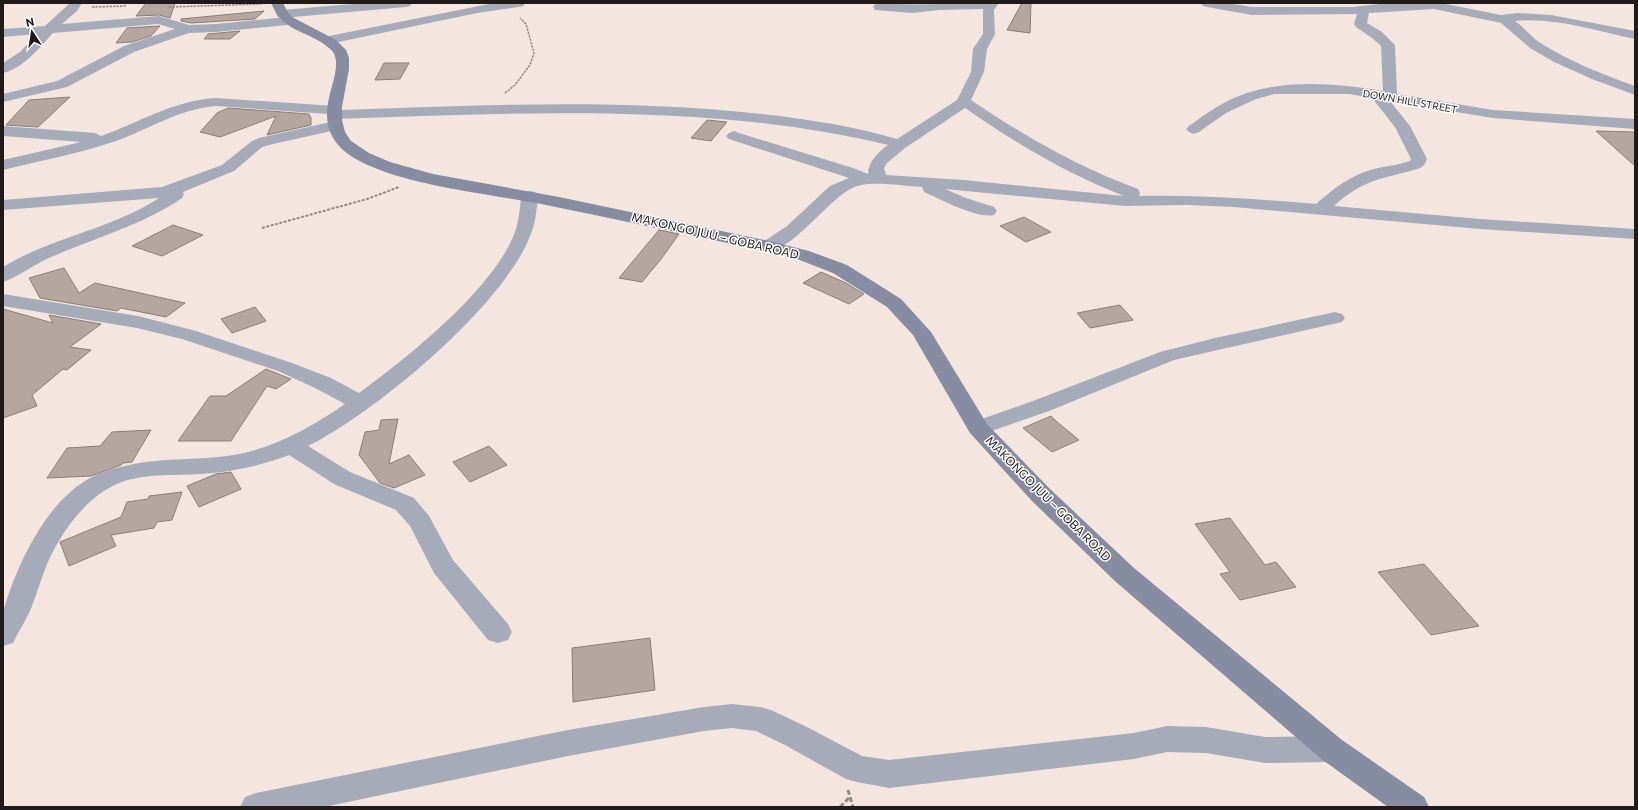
<svg xmlns="http://www.w3.org/2000/svg" width="1638" height="810" viewBox="0 0 1638 810" font-family="Commissioner,sans-serif">
	<style>
		.building { fill: #b5a7a0; stroke: #8b7e77 }
		.lines { fill: none; stroke-linecap: round; stroke-linejoin: round }
		.path-far2 { stroke: #948a85; stroke-width: 1.5; stroke-dasharray: 2.5 1; stroke-linecap: butt }
		.path-far1 { stroke: #948a85; stroke-width: 2; stroke-dasharray: 3 1.5; stroke-linecap: butt }
		.path { stroke: #948a85; stroke-width: 3; stroke-dasharray: 5 2.5; stroke-linecap: butt }
		.street { fill: #a6abb9; fill-rule: evenodd }
		.secondary { fill: #868ca1; fill-rule: evenodd }
		.labels { text-anchor: middle; stroke-width: 3; stroke-linejoin: round; paint-order: stroke }
		.far-street-label { font-size: 10px; fill: #201b19; stroke: #fff }
		.street-label { font-size: 12px; fill: #201b19; stroke: #fff }
	</style>
	<rect width="100%" height="100%" fill="#f4e6de"/>
	<g class="building">
		<polygon points="146,3 175,3 170,18 159,15 136,16"/>
		<polygon points="1022,3 1031,3 1030,33 1007,30"/>
		<polygon points="264,11 255,19 191,23 181,21 181,19"/>
		<polygon points="160,26 151,36 132,42 116,43 127,28"/>
		<polygon points="240,31 230,39 204,39 208,34"/>
		<polygon points="384,63 409,63 400,79 375,80"/>
		<polygon points="70,97 38,127 6,125 29,100"/>
		<polygon points="228,108 309,114 311,118 311,125 267,135 276,116 220,137 200,132 217,113"/>
		<polygon points="707,120 727,122 711,141 691,138"/>
		<polygon points="1596,131 1635,132 1635,166"/>
		<polygon points="1024,217 1051,232 1026,242 1000,226"/>
		<polygon points="173,225 203,235 162,256 132,246"/>
		<polygon points="659,230 679,234 662,258 642,282 619,278"/>
		<polygon points="64,268 79,293 95,283 185,303 166,317 121,308 117,311 40,298 29,278"/>
		<polygon points="821,272 846,283 864,294 849,304 803,283"/>
		<polygon points="1120,305 1133,320 1090,328 1077,313"/>
		<polygon points="255,307 266,321 232,333 221,319"/>
		<polygon points="3,309 53,323 49,315 101,324 70,347 91,350 67,370 63,369 32,395 37,406 3,418"/>
		<polygon points="266,369 291,379 276,389 267,386 231,441 178,441 210,396 226,396"/>
		<polygon points="1051,416 1056,421 1079,440 1052,452 1023,428"/>
		<polygon points="398,419 389,464 409,455 425,475 394,488 380,483 359,455 365,432 379,430 381,420"/>
		<polygon points="151,430 132,462 123,463 121,465 91,476 47,478 67,448 100,446 112,432"/>
		<polygon points="489,446 507,465 470,482 453,462"/>
		<polygon points="231,472 241,489 199,507 187,486 216,474"/>
		<polygon points="182,492 172,520 157,522 154,528 111,535 116,546 69,566 60,542 121,517 127,502 148,499 149,496"/>
		<polygon points="1230,518 1265,565 1276,562 1296,587 1240,600 1220,574 1230,572 1195,524"/>
		<polygon points="1424,564 1479,626 1431,635 1378,572"/>
		<polygon points="650,638 655,690 573,702 572,648"/>
	</g>
	<g class="lines">
		<g class="path-far2">
			<polyline points="92,7 127,6"/>
			<polyline points="169,7 262,4"/>
			<polyline points="505,93 515,85 530,65 534,53 526,24 520,18"/>
		</g>
		<polyline class="path-far1" points="262,228 367,199 399,187"/>
		<g class="path">
			<polyline points="848,790 853,807"/>
			<polyline points="840,807 850,797"/>
		</g>
		<g class="street">
			<path d="M70,3H82L77,11L62,24L159,16L189,25L216,24L288,17L292,18L294,21L292,24L288,25L216,32L189,33L134,52L67,87L3,102V94L57,81L124,46L175,29L158,24L53,33C39,48 24,68 3,73V63L20,52L37,34L3,37V29L45,26Z"/>
			<polygon points="365,3 412,3 410,6 406,7 282,18 278,17 276,14 278,11 282,10"/>
			<polygon points="494,3 525,3 523,6 519,7 477,13 329,44 324,43 323,40 324,37"/>
			<path d="M879,3C919,6 959,3 999,3L994,10L995,34L987,49L984,72L971,100C1024,136 1078,167 1138,189L1140,193L1139,196C1198,195 1257,199 1316,204C1334,188 1351,175 1374,169C1386,166 1399,165 1410,161L1411,159L1395,127L1372,98L1349,94H1275L1256,99L1226,113L1199,132L1194,134L1189,132L1186,129L1189,126C1207,113 1225,100 1247,93C1290,79 1339,84 1383,91L1381,46L1372,38L1356,27L1354,24L1357,14L1252,15L1207,7L1203,6L1201,3H1227L1252,7H1353L1387,3H1441L1501,15L1518,13L1551,15L1635,31V39C1596,31 1555,17 1515,21C1524,27 1530,36 1539,42C1568,61 1602,74 1635,86V95L1592,79L1554,62L1530,48L1501,23L1434,9L1369,13L1367,23L1382,32L1395,45L1397,94L1493,110L1635,119V129L1493,118L1390,101L1410,126L1427,159C1425,165 1423,167 1417,169C1380,180 1365,178 1334,206L1480,219L1635,229V239L1480,229L1234,207L1186,205L1125,206L945,189L966,198L994,207L997,211L994,215C977,219 940,199 924,192L922,187C905,186 873,181 857,186C829,195 791,257 763,250L760,246L763,242L787,226L830,186L849,178L729,139L726,136L729,133L734,131L739,133L853,168L868,174C868,163 877,153 888,145C708,102 519,113 335,119L330,118L328,114L216,106C178,109 148,130 113,142C77,154 39,161 3,170V160L81,142L3,136V126L95,133L101,136C140,122 175,100 216,98L335,106L340,107L342,110C505,104 671,96 833,124C855,128 876,133 897,139L957,100L971,72L973,49L983,34V9L939,10L912,13L875,10L873,7L875,4ZM965,108C1015,143 1067,174 1124,196L964,180L886,175L884,168L887,163L905,148Z"/>
			<path d="M335,121L340,123L343,126L340,129L269,145L262,147L234,171L183,192L184,194L182,198C141,226 94,238 49,258C35,264 16,278 3,282V267C52,237 112,229 159,198L3,210V200L162,187L222,165L252,141L259,138Z"/>
			<path d="M529,191L535,192C539,198 537,206 536,213C530,287 373,415 308,446L350,472L414,498L429,516L453,560L508,624L512,632L508,640L498,643L488,640L434,573L410,526L396,510L334,484L289,455C260,466 231,472 200,474C174,476 144,473 119,483C93,494 73,517 59,541C45,562 40,587 30,611C25,622 18,632 13,643L3,646C3,635 0,620 4,609C17,564 47,501 90,478C101,472 113,468 125,466C165,456 208,462 248,452C283,443 316,424 345,404L315,388L278,371L182,339L137,328L3,306V294L138,316L196,331L292,363L331,378L359,393C408,357 494,289 515,232C519,221 520,208 521,196L523,192Z"/>
			<polygon points="1335,312 1342,314 1345,318 1342,322 1174,360 1049,411 986,433 978,435 970,433 967,428 970,423 1033,401 1160,352 1215,338"/>
			<polygon points="732,704 760,707 771,710 807,727 862,756 889,760 1134,733 1167,726 1206,727 1265,737 1331,736 1342,740 1346,749 1342,758 1331,762 1265,763 1206,753 1167,752 1134,759 889,788 857,782 846,779 785,745 756,731 732,728 704,731 568,756 324,807 240,807 245,797 256,793 568,730 704,707"/>
		</g>
		<path class="secondary" d="M271,3H283L287,11L292,17L336,40L346,50L349,58V69L342,107V120L345,132L351,141L369,153L390,162L433,174L559,197L769,241L809,251L847,265L901,299L931,332L987,424L1050,489L1134,568L1342,740L1424,797L1429,807H1388L1320,758L1116,582L1032,501L970,433L913,335L887,307L833,273L797,259L767,251C693,236 620,220 546,205C495,194 376,184 340,147C308,113 347,74 333,52C330,48 325,45 321,42C299,29 282,29 271,3Z"/>
	</g>
	<g class="labels">
		<g class="far-street-label">
			<text transform="translate(1410 101) rotate(10)" y="4">DOWN HILL STREET</text>
		</g>
		<g class="street-label">
			<text transform="translate(715 236) rotate(13)" y="4">MAKONGO JUU – GOBA ROAD</text>
			<text transform="translate(1048 499) rotate(45)" y="4">MAKONGO JUU – GOBA ROAD</text>
		</g>
	</g>
	<rect width="1638" height="810" fill="none" stroke="#201b19" stroke-width="8"/>
	<g transform="translate(32 32) rotate(348)" stroke="#ffffff" stroke-width="3" paint-order="stroke">
	<path d="M0-3L7 15L0 10L-7 15Z" fill="#201b19"/>
	<text y="-6" font-size="11" font-weight="bold" text-anchor="middle" fill="#201b19">N</text>
	</g>
</svg>
